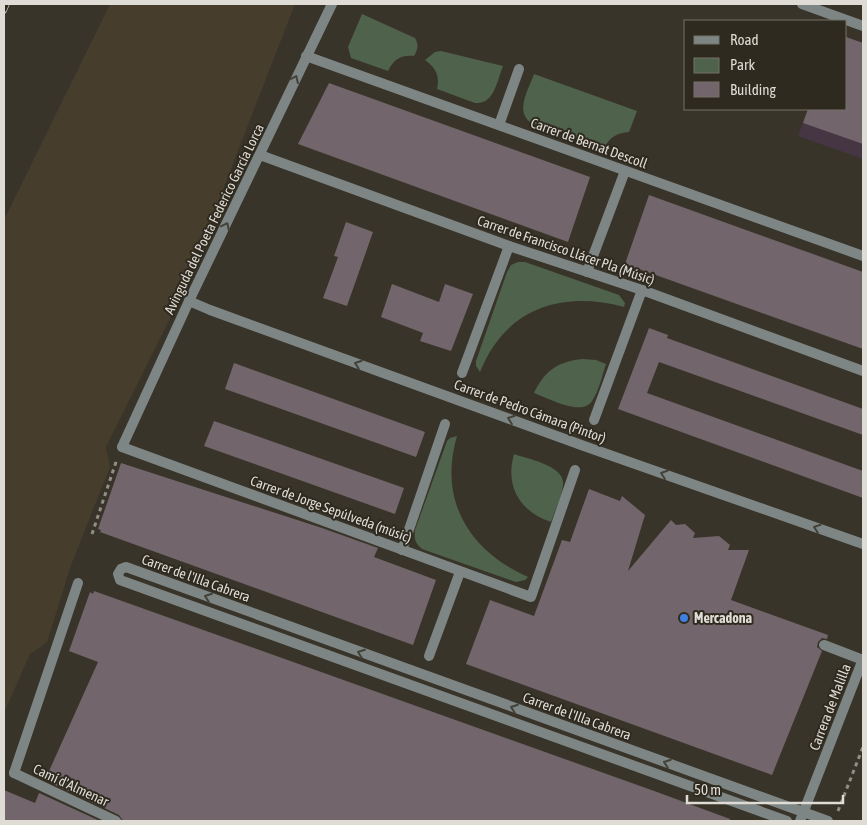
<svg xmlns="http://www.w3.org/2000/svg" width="867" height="825" viewBox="0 0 867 825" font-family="'Asap Condensed',sans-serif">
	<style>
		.built { fill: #463d2d }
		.medical { fill: #463643 }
		.green { fill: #4f624b }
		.building { fill: #72656b }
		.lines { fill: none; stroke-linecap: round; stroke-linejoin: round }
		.path { stroke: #938e86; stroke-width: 3; stroke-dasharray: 4 4; stroke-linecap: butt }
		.service { stroke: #7e8685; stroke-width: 10 }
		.pedestrian { stroke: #7e8685; stroke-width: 10 }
		.minor { stroke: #7e8685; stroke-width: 10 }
		.tertiary { stroke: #7e8685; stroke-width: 10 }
		.rail-casing { stroke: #c4c0b9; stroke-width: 5.5 }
		.rail { stroke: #2f2a1f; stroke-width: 4; stroke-dasharray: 11; stroke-linecap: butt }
		.oneway { stroke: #434138 }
		.shop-dot { fill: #3f7fe0; stroke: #2f2a1f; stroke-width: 2 }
		.labels { text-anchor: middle; stroke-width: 4; stroke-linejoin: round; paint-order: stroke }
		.street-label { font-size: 14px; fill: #dfdbd5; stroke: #2f2a1f }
		.poi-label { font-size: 14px; font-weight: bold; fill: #dfdbd5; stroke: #2f2a1f; text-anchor: start }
	</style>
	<rect width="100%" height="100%" fill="#393429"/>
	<polygon class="built" points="110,4 295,4 222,192 222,214 106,447 110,467 71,565 47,642 30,654 4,713 4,220"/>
	<polygon class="medical" points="846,37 863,43 863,159 798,136 808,109 846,109"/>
	<g class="green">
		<path d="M362,14L415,38C419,45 418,49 414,56C401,55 394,59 388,71L351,58L348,47Z"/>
		<path d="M441,51L503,66C497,81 494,105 475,103L437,89C440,76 436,68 425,60L435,52Z"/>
		<path d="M534,74L637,111L629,132C617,133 610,137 604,148L530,122C515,110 529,89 534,74Z"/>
		<path d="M518,262H525L619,295L625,303L624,307C561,290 505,309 480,372L476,366V361L507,272L511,265Z"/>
		<path d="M583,359L596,360L606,364C602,376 599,391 592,401C582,417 548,398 534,393C545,370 559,361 583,359Z"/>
		<path d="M457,436C438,500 469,551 528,577L525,580L516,582L422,549C415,543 414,539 415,530L447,441L450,438Z"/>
		<path d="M514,454C528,459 566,466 563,485C562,497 555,510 551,522C519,511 505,486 514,454Z"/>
	</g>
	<g class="building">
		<polygon points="846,37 863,43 863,144 803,123 808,109 846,109"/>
		<polygon points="329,83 590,177 568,242 298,144"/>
		<polygon points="649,195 863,272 863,349 625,264"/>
		<polygon points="346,222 373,232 347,306 323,298 338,257 334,256"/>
		<polygon points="392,284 439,302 445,284 473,294 451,351 420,341 423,333 381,317"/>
		<polygon points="649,328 668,335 667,338 863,409 863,435 659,362 647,393 863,471 863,498 618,409"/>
		<polygon points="234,363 425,432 416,457 225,389"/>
		<polygon points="214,421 404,488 395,514 204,446"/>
		<polygon points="121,463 322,528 378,548 374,557 436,580 413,645 100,532 101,530 98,529"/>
		<polygon points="589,489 620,501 622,496 645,515 628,571 671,520 676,525 685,524 695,533 693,538 719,536 730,545 728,550 749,550 731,600 828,635 827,639 822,638 818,642 817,647 822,651 772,775 466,664 490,600 534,616 562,540 570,542"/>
		<polygon points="94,591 657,792 730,819 730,821 123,821 119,815 45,780 98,662 69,651 90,592 93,594"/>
		<polygon points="4,790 35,803 39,793 100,821 4,821"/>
	</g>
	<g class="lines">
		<g class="path">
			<polyline points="92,534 117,459"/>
			<polyline points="838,811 863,747"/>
		</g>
		<g class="service">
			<polyline points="824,645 863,660"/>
			<polyline points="14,773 78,583"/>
		</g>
		<g class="pedestrian">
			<polyline points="802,4 863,26"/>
			<polyline points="306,56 863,256"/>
			<polyline points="499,125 519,69"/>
			<polyline points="260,155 509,246 642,290 863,371"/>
			<polyline points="587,272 625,171"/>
			<polyline points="462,373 509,246"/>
			<polyline points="594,420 642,290"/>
			<polyline points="122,447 531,597 575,470"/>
			<polyline points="402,550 445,424"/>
			<polyline points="429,656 460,572"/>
		</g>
		<g class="minor">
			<polyline points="189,301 210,310 584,446 863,544"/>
			<polyline points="122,447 189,301 332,4"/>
			<polyline points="14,773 116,821"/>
			<polyline points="787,821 120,580 118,574 121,569 126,567 828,821"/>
		</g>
		<polyline class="tertiary" points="800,821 863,659"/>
		<g class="rail-casing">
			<polyline id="rail" points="4,11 7,4"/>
		</g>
		<use href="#rail" class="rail"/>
	</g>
	<defs><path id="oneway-chevron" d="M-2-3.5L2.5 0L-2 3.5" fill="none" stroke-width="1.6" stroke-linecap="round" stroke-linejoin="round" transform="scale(1.25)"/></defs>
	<g class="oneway">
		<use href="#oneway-chevron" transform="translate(295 79) rotate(-65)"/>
		<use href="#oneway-chevron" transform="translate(226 226) rotate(-64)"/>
		<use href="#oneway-chevron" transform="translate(358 364) rotate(-160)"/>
		<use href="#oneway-chevron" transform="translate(511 419) rotate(-160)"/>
		<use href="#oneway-chevron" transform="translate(664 474) rotate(-161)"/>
		<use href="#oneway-chevron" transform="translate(817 528) rotate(-161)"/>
		<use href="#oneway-chevron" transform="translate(208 597) rotate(-160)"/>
		<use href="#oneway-chevron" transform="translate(361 653) rotate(-160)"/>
		<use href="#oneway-chevron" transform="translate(514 708) rotate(-160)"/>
		<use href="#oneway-chevron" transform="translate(667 763) rotate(-160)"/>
	</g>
	<circle class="shop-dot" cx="684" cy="618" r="5"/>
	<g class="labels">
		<g class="street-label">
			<text transform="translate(589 143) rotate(20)" y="5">Carrer de Bernat Descoll</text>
			<text transform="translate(214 219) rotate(-64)" y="5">Avinguda del Poeta Federico García Lorca</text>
			<text transform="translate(566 250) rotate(19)" y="5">Carrer de Francisco Llácer Pla (Músic)</text>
			<text transform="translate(530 411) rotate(20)" y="5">Carrer de Pedro Cámara (Pintor)</text>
			<text transform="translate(331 509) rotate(20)" y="5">Carrer de Jorge Sepúlveda (músic)</text>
			<text transform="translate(196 578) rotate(20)" y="5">Carrer de l'Illa Cabrera</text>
			<text transform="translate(830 707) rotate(-69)" y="5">Carrera de Malilla</text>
			<text transform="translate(577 716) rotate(20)" y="5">Carrer de l'Illa Cabrera</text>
			<text transform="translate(71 785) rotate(25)" y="5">Camí d'Almenar</text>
		</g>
		<g class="poi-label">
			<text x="694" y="623">Mercadona</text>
		</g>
	</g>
	<rect width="867" height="825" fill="none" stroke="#dfdbd5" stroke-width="10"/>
	<rect x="684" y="20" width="162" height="90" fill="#2f2a1f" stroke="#757168"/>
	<rect x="694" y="36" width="25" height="8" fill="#7e8685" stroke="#757168"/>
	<text x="730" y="45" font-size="15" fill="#dfdbd5">Road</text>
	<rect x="694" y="58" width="25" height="15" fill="#4f624b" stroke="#757168"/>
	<text x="730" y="70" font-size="15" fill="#dfdbd5">Park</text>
	<rect x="694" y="82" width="25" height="15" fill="#72656b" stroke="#757168"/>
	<text x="730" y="95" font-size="15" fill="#dfdbd5">Building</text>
	<path d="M687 795v8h156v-8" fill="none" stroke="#dfdbd5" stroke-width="2.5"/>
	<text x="694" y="795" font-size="15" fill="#dfdbd5" stroke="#2f2a1f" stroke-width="4" paint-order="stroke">50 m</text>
</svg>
